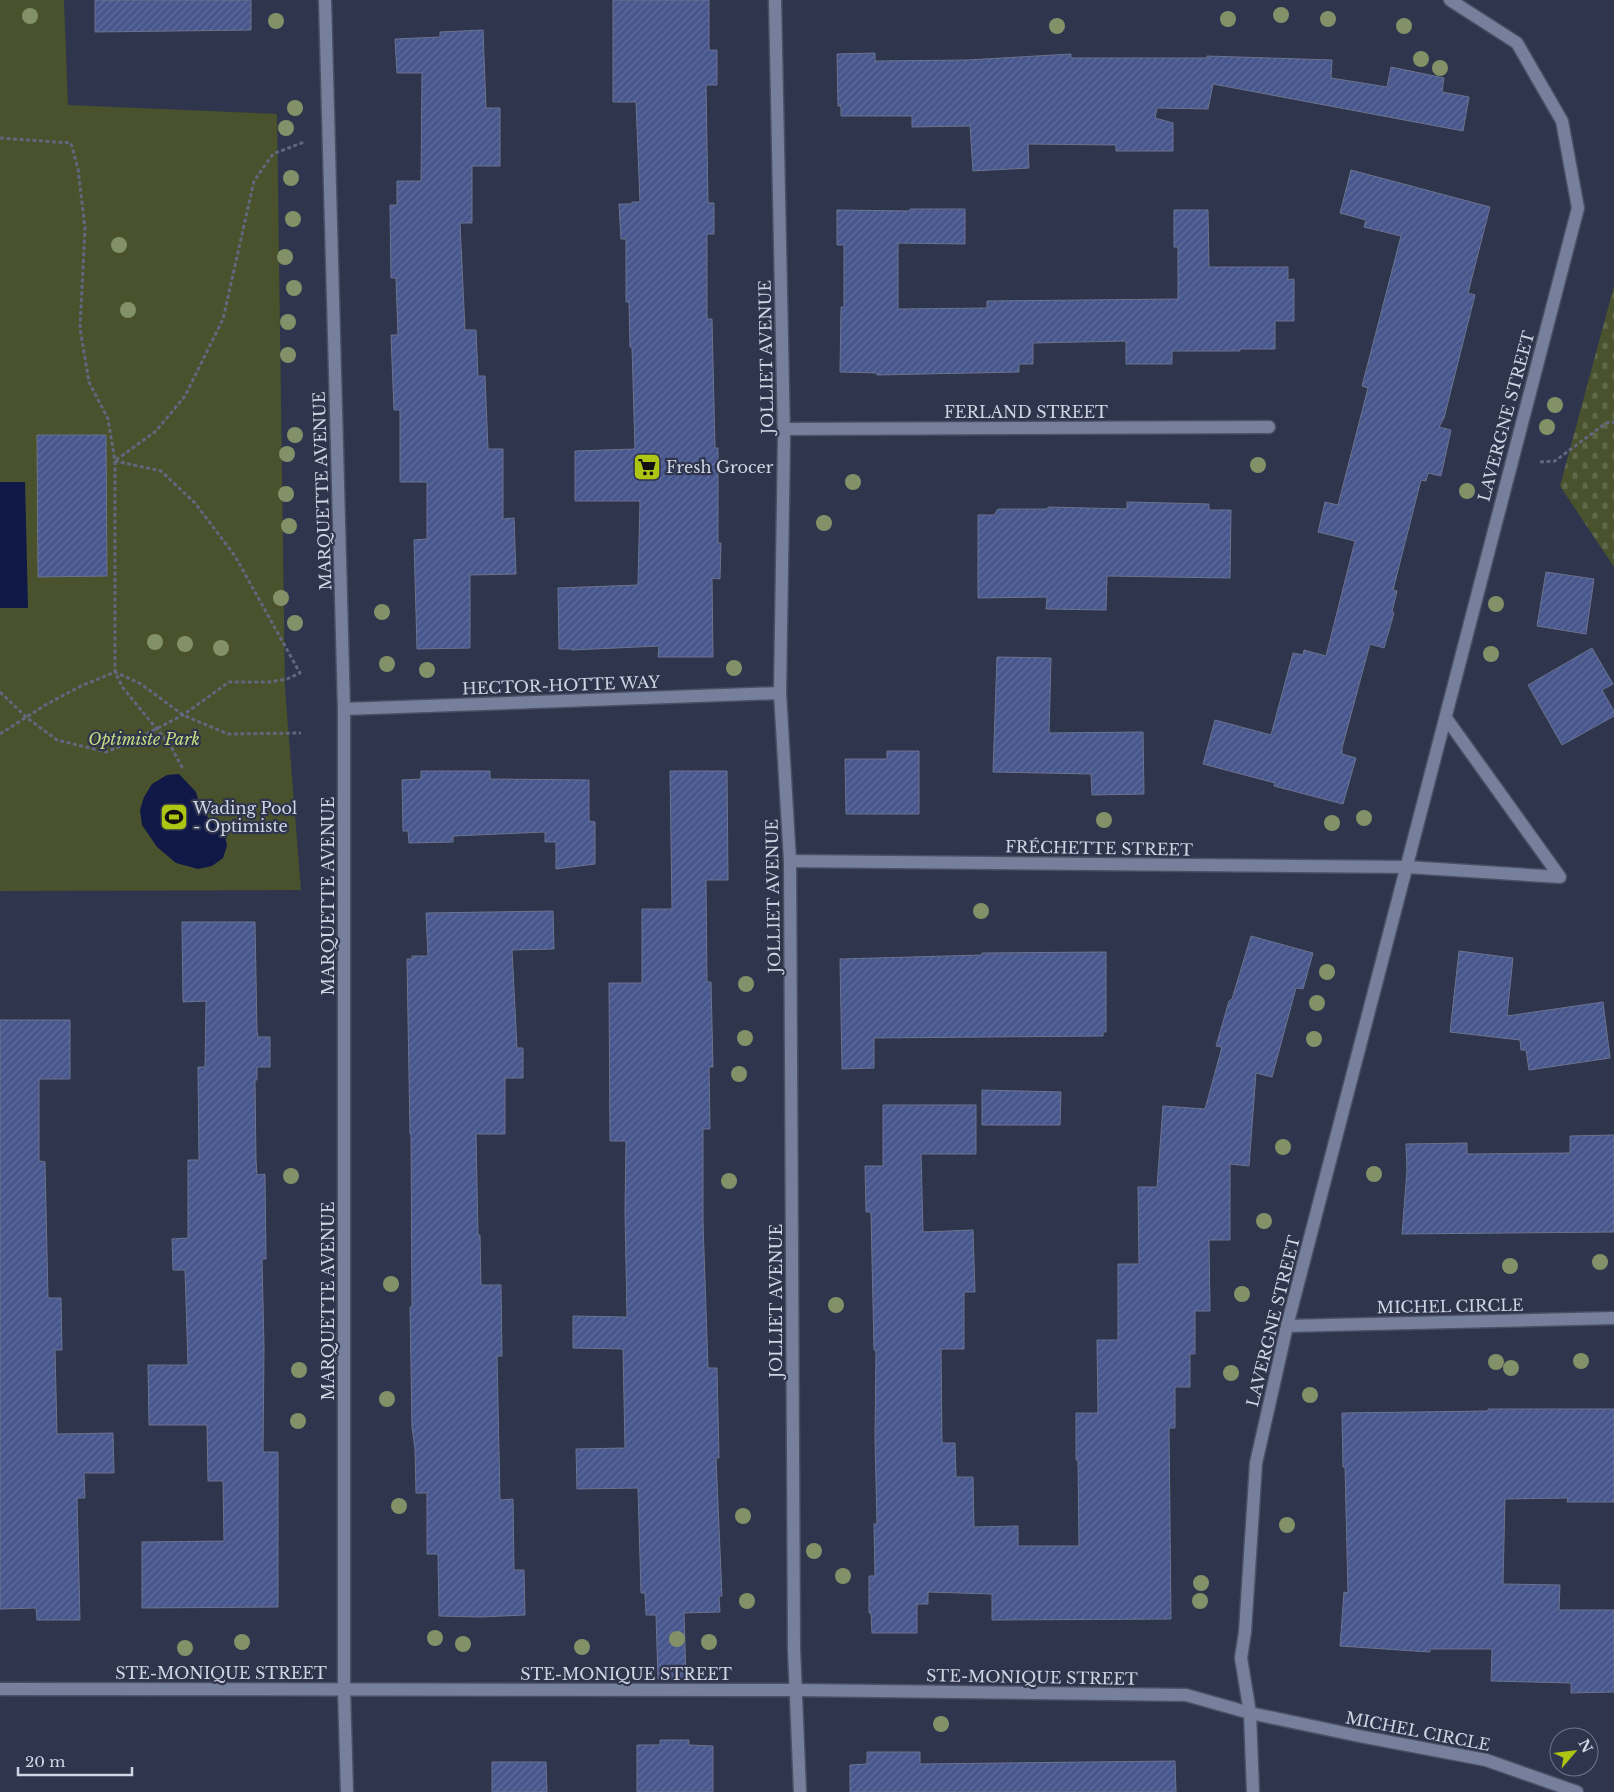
<svg xmlns="http://www.w3.org/2000/svg" width="1614" height="1792" viewBox="0 0 1614 1792" font-family="'Libre Baskerville',serif">
	<style>
		.cemetery { fill: url(#cemetery-stones) }
		.green { fill: #49512d }
		.water { fill: #101848 }
		.building { fill: url(#building-hatch); stroke: #6b738e }
		.lines { fill: none; stroke-linecap: round; stroke-linejoin: round }
		.minor-casing { stroke: #4a5064; stroke-width: 15 }
		.path { stroke: #61677c; stroke-width: 3; stroke-dasharray: 4 2.5; stroke-linecap: butt }
		.minor { stroke: #767f9b; stroke-width: 12 }
		.tree { fill: #839169 }
		.labels { text-anchor: middle; stroke-width: 4.5; stroke-linejoin: round; paint-order: stroke }
		.street-label { font-size: 16px; fill: #d0d5e4; stroke: #2e354c }
		.poi-label { font-size: 16px; fill: #d0d5e4; stroke: #2e354c; text-anchor: start }
		.park-label { font-size: 16px; font-style: italic; fill: #c9dd81; stroke: #2e354c }
	</style>
	<defs>
		<pattern id="cemetery-stones" width="16" height="16" patternUnits="userSpaceOnUse" patternTransform="scale(1.25)"><rect width="16" height="16" fill="#49512d"/><path d="M2 7V4a2 2 0 0 1 4 0v3zM10 15v-3a2 2 0 0 1 4 0v3z" fill="#62694b"/></pattern>
		<pattern id="building-hatch" width="6" height="6" patternUnits="userSpaceOnUse" patternTransform="scale(1.25)"><rect width="6" height="6" fill="#47568c"/><path d="M-1 1l2-2M0 6l6-6M5 7l2-2" fill="none" stroke="#606d9c"/></pattern>
	</defs>
	<rect width="100%" height="100%" fill="#2e354c"/>
	<polygon class="cemetery" points="1614,286 1614,567 1560,486"/>
	<polygon class="green" points="0,0 64,0 68,105 277,114 285,689 301,890 0,891"/>
	<g class="water">
		<polygon points="0,482 25,482 28,608 0,608"/>
		<polygon points="179,774 196,792 201,810 225,835 227,846 223,858 212,866 198,869 176,863 157,847 142,825 140,810 144,797 152,784 167,775"/>
	</g>
	<g class="building">
		<polygon points="95,0 251,0 251,30 95,32"/>
		<polygon points="613,0 709,0 709,50 717,50 717,85 706,85 708,203 714,203 714,234 707,234 707,319 712,319 715,448 718,448 718,543 721,543 720,579 712,578 713,657 658,657 659,646 572,650 572,649 559,649 558,588 638,585 640,501 575,501 575,451 635,449 632,347 630,347 629,302 626,302 626,239 621,239 619,204 632,204 632,202 640,202 636,102 613,102"/>
		<polygon points="483,30 486,108 500,108 500,166 472,166 472,223 460,223 465,330 476,330 478,376 485,376 488,449 503,449 503,519 514,518 516,574 470,575 470,648 417,649 414,540 427,539 427,482 400,482 400,410 394,410 393,386 391,335 398,335 396,278 391,278 390,205 397,205 397,181 421,181 422,73 397,73 395,39 440,37 440,32"/>
		<polygon points="875,53 875,61 967,60 1071,54 1071,58 1207,58 1207,56 1332,60 1331,78 1387,87 1391,67 1444,78 1442,92 1469,97 1463,131 1213,84 1208,109 1157,108 1155,118 1173,123 1173,151 1116,151 1116,145 1028,144 1029,168 973,171 970,126 912,127 912,116 841,116 841,106 838,106 837,54"/>
		<polygon points="1351,170 1490,207 1468,293 1475,295 1444,418 1439,427 1451,430 1441,476 1428,473 1426,481 1421,480 1393,590 1397,591 1392,612 1394,613 1384,648 1370,644 1342,748 1342,754 1356,758 1343,804 1274,786 1275,783 1203,764 1215,720 1271,735 1293,653 1303,655 1304,650 1326,656 1355,541 1318,532 1325,502 1338,505 1368,388 1362,386 1401,236 1364,227 1366,220 1340,213"/>
		<polygon points="910,209 965,209 965,244 898,243 898,309 987,308 987,301 1178,299 1178,247 1174,247 1174,210 1208,210 1209,267 1288,267 1288,280 1294,279 1294,321 1275,321 1275,349 1240,349 1240,351 1172,351 1172,364 1126,364 1126,341 1033,343 1033,364 1019,364 1019,372 877,375 877,373 840,372 841,307 844,307 844,245 837,245 837,210 910,211"/>
		<polygon points="37,435 106,435 107,576 38,577"/>
		<polygon points="1127,502 1209,504 1209,510 1231,510 1230,578 1107,576 1106,610 1046,609 1047,597 978,598 978,515 994,515 998,509 1048,509 1048,507 1127,509"/>
		<polygon points="1546,572 1594,579 1586,634 1537,626"/>
		<polygon points="1592,648 1613,684 1602,690 1614,711 1614,716 1562,745 1528,685"/>
		<polygon points="997,657 1051,658 1049,733 1143,732 1144,794 1092,795 1091,774 993,772"/>
		<polygon points="887,751 919,751 919,814 846,814 845,759 887,759"/>
		<polygon points="421,771 490,771 490,779 589,780 589,821 595,822 595,864 556,869 556,842 545,842 545,832 453,836 453,842 409,843 408,831 403,831 402,780 421,779"/>
		<polygon points="670,771 727,771 728,880 706,880 707,982 711,982 713,1067 709,1067 710,1129 703,1129 703,1222 708,1368 717,1368 719,1458 716,1458 722,1596 719,1596 720,1612 684,1613 686,1678 658,1679 656,1615 646,1615 645,1593 641,1593 638,1488 577,1489 576,1449 625,1448 623,1349 573,1348 573,1316 627,1317 625,1212 626,1141 610,1141 609,983 642,983 642,909 672,909"/>
		<polygon points="553,911 554,949 512,950 517,1048 523,1048 523,1078 505,1078 505,1134 476,1134 478,1235 480,1235 481,1285 501,1285 502,1356 497,1356 500,1500 513,1499 514,1570 524,1570 525,1615 480,1617 439,1616 438,1554 427,1554 427,1493 416,1493 415,1449 412,1427 410,1307 412,1307 411,1134 410,1134 407,959 412,959 412,956 428,956 426,913"/>
		<polygon points="182,922 255,922 257,1030 258,1037 270,1037 270,1067 257,1067 257,1080 255,1080 256,1160 257,1175 265,1174 266,1259 262,1259 264,1347 263,1452 278,1452 278,1607 142,1608 142,1542 224,1541 223,1481 208,1481 207,1425 149,1425 148,1365 188,1365 185,1270 173,1270 172,1239 188,1238 188,1160 199,1160 198,1067 205,1067 206,1001 183,1002"/>
		<polygon points="1251,936 1313,953 1303,989 1296,988 1272,1077 1256,1073 1249,1166 1230,1164 1230,1240 1209,1240 1210,1311 1195,1311 1195,1354 1190,1354 1190,1387 1175,1387 1175,1428 1169,1428 1171,1619 992,1620 992,1594 928,1592 928,1604 917,1604 917,1633 872,1633 871,1613 869,1613 869,1576 875,1576 874,1524 877,1524 875,1439 876,1350 874,1350 871,1212 866,1212 865,1166 883,1166 883,1105 976,1105 976,1154 921,1154 923,1232 973,1230 975,1292 964,1292 964,1349 941,1349 942,1443 955,1443 956,1477 973,1477 974,1527 1018,1526 1018,1546 1079,1546 1078,1460 1076,1460 1076,1413 1098,1413 1097,1340 1118,1340 1118,1264 1139,1264 1138,1187 1157,1187 1163,1106 1205,1109 1222,1047 1216,1046 1229,1001 1232,999"/>
		<polygon points="1459,951 1513,958 1507,1016 1603,1002 1610,1058 1529,1070 1526,1050 1521,1050 1520,1040 1450,1032"/>
		<polygon points="1106,952 1106,1032 1103,1032 1103,1036 874,1038 874,1068 842,1069 840,959 982,955 982,953"/>
		<polygon points="0,1020 70,1020 70,1079 39,1079 39,1161 45,1162 48,1298 61,1298 62,1350 55,1350 57,1434 113,1433 114,1473 84,1473 85,1498 77,1498 80,1620 37,1620 36,1608 0,1609"/>
		<polygon points="982,1090 1061,1092 1060,1125 982,1125"/>
		<polygon points="1614,1135 1614,1232 1402,1234 1407,1170 1406,1144 1467,1143 1467,1154 1570,1153 1570,1136"/>
		<polygon points="1488,1409 1614,1409 1614,1502 1567,1502 1568,1498 1505,1499 1503,1584 1560,1585 1559,1610 1614,1610 1614,1692 1571,1693 1571,1683 1491,1681 1492,1649 1430,1649 1430,1652 1340,1646 1344,1592 1348,1593 1345,1467 1343,1467 1342,1413 1488,1411"/>
		<polygon points="660,1740 689,1740 689,1745 713,1746 713,1792 637,1792 637,1745 660,1745"/>
		<polygon points="867,1752 920,1752 920,1764 1175,1761 1176,1792 850,1792 850,1765 867,1764"/>
		<polygon points="492,1762 546,1762 547,1792 492,1792"/>
	</g>
	<g class="lines">
		<g class="minor-casing">
			<g id="minor">
				<polyline points="325,0 344,709 344,1689 347,1792"/>
				<polyline points="775,0 784,438 780,693 790,861 794,1649 800,1792"/>
				<polyline points="784,429 1269,427"/>
				<polyline points="344,709 780,693"/>
				<polyline points="790,861 1407,867 1560,877 1446,718"/>
				<polyline points="1287,1326 1614,1318"/>
				<polyline points="0,1689 796,1690 1186,1695 1250,1713 1359,1736 1486,1760 1577,1792"/>
				<polyline points="1253,1792 1250,1713 1241,1658 1245,1632 1256,1463 1287,1326 1578,208 1562,121 1517,43 1450,0"/>
			</g>
		</g>
		<g class="path">
			<polyline points="0,138 71,143 78,169 85,228 80,328 89,382 108,419 115,461 115,672 123,688 170,745 183,769"/>
			<polyline points="116,460 156,431 185,396 223,319 254,181 273,154 304,142"/>
			<polyline points="1540,462 1555,461 1606,423 1614,422"/>
			<polyline points="0,692 26,717 57,740 106,752 129,743 183,715 229,682 269,682 287,679 300,673 235,556 195,503 161,471 115,461"/>
			<polyline points="0,734 47,704 81,686 115,672 141,684 183,715 228,734 301,733"/>
		</g>
		<use href="#minor" class="minor"/>
	</g>
	<g class="tree">
		<circle cx="1281" cy="15" r="8"/>
		<circle cx="30" cy="16" r="8"/>
		<circle cx="1228" cy="19" r="8"/>
		<circle cx="1328" cy="19" r="8"/>
		<circle cx="276" cy="21" r="8"/>
		<circle cx="1057" cy="26" r="8"/>
		<circle cx="1404" cy="26" r="8"/>
		<circle cx="1421" cy="59" r="8"/>
		<circle cx="1440" cy="68" r="8"/>
		<circle cx="295" cy="108" r="8"/>
		<circle cx="286" cy="128" r="8"/>
		<circle cx="291" cy="178" r="8"/>
		<circle cx="293" cy="219" r="8"/>
		<circle cx="119" cy="245" r="8"/>
		<circle cx="285" cy="257" r="8"/>
		<circle cx="294" cy="288" r="8"/>
		<circle cx="128" cy="310" r="8"/>
		<circle cx="288" cy="322" r="8"/>
		<circle cx="288" cy="355" r="8"/>
		<circle cx="1555" cy="405" r="8"/>
		<circle cx="1547" cy="427" r="8"/>
		<circle cx="295" cy="435" r="8"/>
		<circle cx="287" cy="454" r="8"/>
		<circle cx="1258" cy="465" r="8"/>
		<circle cx="853" cy="482" r="8"/>
		<circle cx="1467" cy="491" r="8"/>
		<circle cx="286" cy="494" r="8"/>
		<circle cx="824" cy="523" r="8"/>
		<circle cx="289" cy="526" r="8"/>
		<circle cx="281" cy="598" r="8"/>
		<circle cx="1496" cy="604" r="8"/>
		<circle cx="382" cy="612" r="8"/>
		<circle cx="295" cy="623" r="8"/>
		<circle cx="155" cy="642" r="8"/>
		<circle cx="185" cy="644" r="8"/>
		<circle cx="221" cy="648" r="8"/>
		<circle cx="1491" cy="654" r="8"/>
		<circle cx="387" cy="664" r="8"/>
		<circle cx="734" cy="668" r="8"/>
		<circle cx="427" cy="670" r="8"/>
		<circle cx="1364" cy="818" r="8"/>
		<circle cx="1104" cy="820" r="8"/>
		<circle cx="1332" cy="823" r="8"/>
		<circle cx="981" cy="911" r="8"/>
		<circle cx="1327" cy="972" r="8"/>
		<circle cx="746" cy="984" r="8"/>
		<circle cx="1317" cy="1003" r="8"/>
		<circle cx="745" cy="1038" r="8"/>
		<circle cx="1314" cy="1039" r="8"/>
		<circle cx="739" cy="1074" r="8"/>
		<circle cx="1283" cy="1147" r="8"/>
		<circle cx="1374" cy="1174" r="8"/>
		<circle cx="291" cy="1176" r="8"/>
		<circle cx="729" cy="1181" r="8"/>
		<circle cx="1264" cy="1221" r="8"/>
		<circle cx="1600" cy="1262" r="8"/>
		<circle cx="1510" cy="1266" r="8"/>
		<circle cx="391" cy="1284" r="8"/>
		<circle cx="1242" cy="1294" r="8"/>
		<circle cx="836" cy="1305" r="8"/>
		<circle cx="1581" cy="1361" r="8"/>
		<circle cx="1496" cy="1362" r="8"/>
		<circle cx="1511" cy="1368" r="8"/>
		<circle cx="299" cy="1370" r="8"/>
		<circle cx="1231" cy="1373" r="8"/>
		<circle cx="1310" cy="1395" r="8"/>
		<circle cx="387" cy="1399" r="8"/>
		<circle cx="298" cy="1421" r="8"/>
		<circle cx="399" cy="1506" r="8"/>
		<circle cx="743" cy="1516" r="8"/>
		<circle cx="1287" cy="1525" r="8"/>
		<circle cx="814" cy="1551" r="8"/>
		<circle cx="843" cy="1576" r="8"/>
		<circle cx="1201" cy="1583" r="8"/>
		<circle cx="747" cy="1601" r="8"/>
		<circle cx="1200" cy="1601" r="8"/>
		<circle cx="435" cy="1638" r="8"/>
		<circle cx="677" cy="1639" r="8"/>
		<circle cx="242" cy="1642" r="8"/>
		<circle cx="709" cy="1642" r="8"/>
		<circle cx="463" cy="1644" r="8"/>
		<circle cx="582" cy="1647" r="8"/>
		<circle cx="185" cy="1648" r="8"/>
		<circle cx="941" cy="1724" r="8"/>
	</g>
	<defs>
		<g id="supermarket-square" transform="scale(1.4375)"><rect x="-9" y="-9" width="18" height="18" rx="4" fill="#acc613" stroke="#2e354c"/><path d="M-6-5.5h2.5l.6 2H6L4.5 2H-2.5L-4.4-4H-6ZM-1.5 3.2a1.3 1.3 0 1 0 .1 0ZM3 3.2a1.3 1.3 0 1 0 .1 0Z" fill="#111"/></g>
		<g id="stadium-square" transform="scale(1.4375)"><rect x="-9" y="-9" width="18" height="18" rx="4" fill="#acc613" stroke="#2e354c"/><path d="M0-5a6.5 5 0 1 0 0 10a6.5 5 0 1 0 0-10ZM-3.5-1.8h7v3.6h-7Z" fill="#111"/></g>
	</defs>
	<g fill-rule="evenodd">
		<use href="#supermarket-square" x="647" y="467"/>
		<use href="#stadium-square" x="174" y="817"/>
	</g>
	<g class="labels">
		<g class="street-label">
			<text transform="translate(766 357) rotate(-91)" y="6">JOLLIET AVENUE</text>
			<text x="1026" y="418">FERLAND STREET</text>
			<text transform="translate(1506 416) rotate(-75)" y="6">LAVERGNE STREET</text>
			<text transform="translate(322 491) rotate(-92)" y="6">MARQUETTE AVENUE</text>
			<text transform="translate(561 685) rotate(-2)" y="6">HECTOR-HOTTE WAY</text>
			<text transform="translate(1099 848) rotate(1)" y="6">FRÉCHETTE STREET</text>
			<text transform="translate(328 896) rotate(-90)" y="6">MARQUETTE AVENUE</text>
			<text transform="translate(773 896) rotate(-91)" y="6">JOLLIET AVENUE</text>
			<text transform="translate(328 1301) rotate(-90)" y="6">MARQUETTE AVENUE</text>
			<text transform="translate(776 1301) rotate(-90)" y="6">JOLLIET AVENUE</text>
			<text transform="translate(1450 1306) rotate(-1)" y="6">MICHEL CIRCLE</text>
			<text transform="translate(1273 1321) rotate(-76)" y="6">LAVERGNE STREET</text>
			<text x="221" y="1679">STE-MONIQUE STREET</text>
			<text x="626" y="1680">STE-MONIQUE STREET</text>
			<text transform="translate(1032 1677) rotate(1)" y="6">STE-MONIQUE STREET</text>
			<text transform="translate(1418 1731) rotate(11)" y="6">MICHEL CIRCLE</text>
		</g>
		<g class="poi-label">
			<text x="666" y="473">Fresh Grocer</text>
			<text x="193" y="814">Wading Pool<tspan x="193" dy="18">- Optimiste</tspan></text>
		</g>
		<g class="park-label">
			<text x="144" y="745">Optimiste Park</text>
		</g>
	</g>
	<g transform="translate(1574 1752) rotate(62)"><circle r="24" fill="#2e354c" stroke="#6f7589"/>
	<path d="M0-4L9 19L0 12L-9 19Z" fill="#acc613"/>
	<text y="-8" font-size="14" font-weight="bold" text-anchor="middle" fill="#d0d5e4">N</text>
	</g>
	<path d="M18 1767v8h114v-8" fill="none" stroke="#d0d5e4" stroke-width="2.5"/>
	<text x="25" y="1767" font-size="15" fill="#d0d5e4" stroke="#2e354c" stroke-width="4" paint-order="stroke">20 m</text>
</svg>
